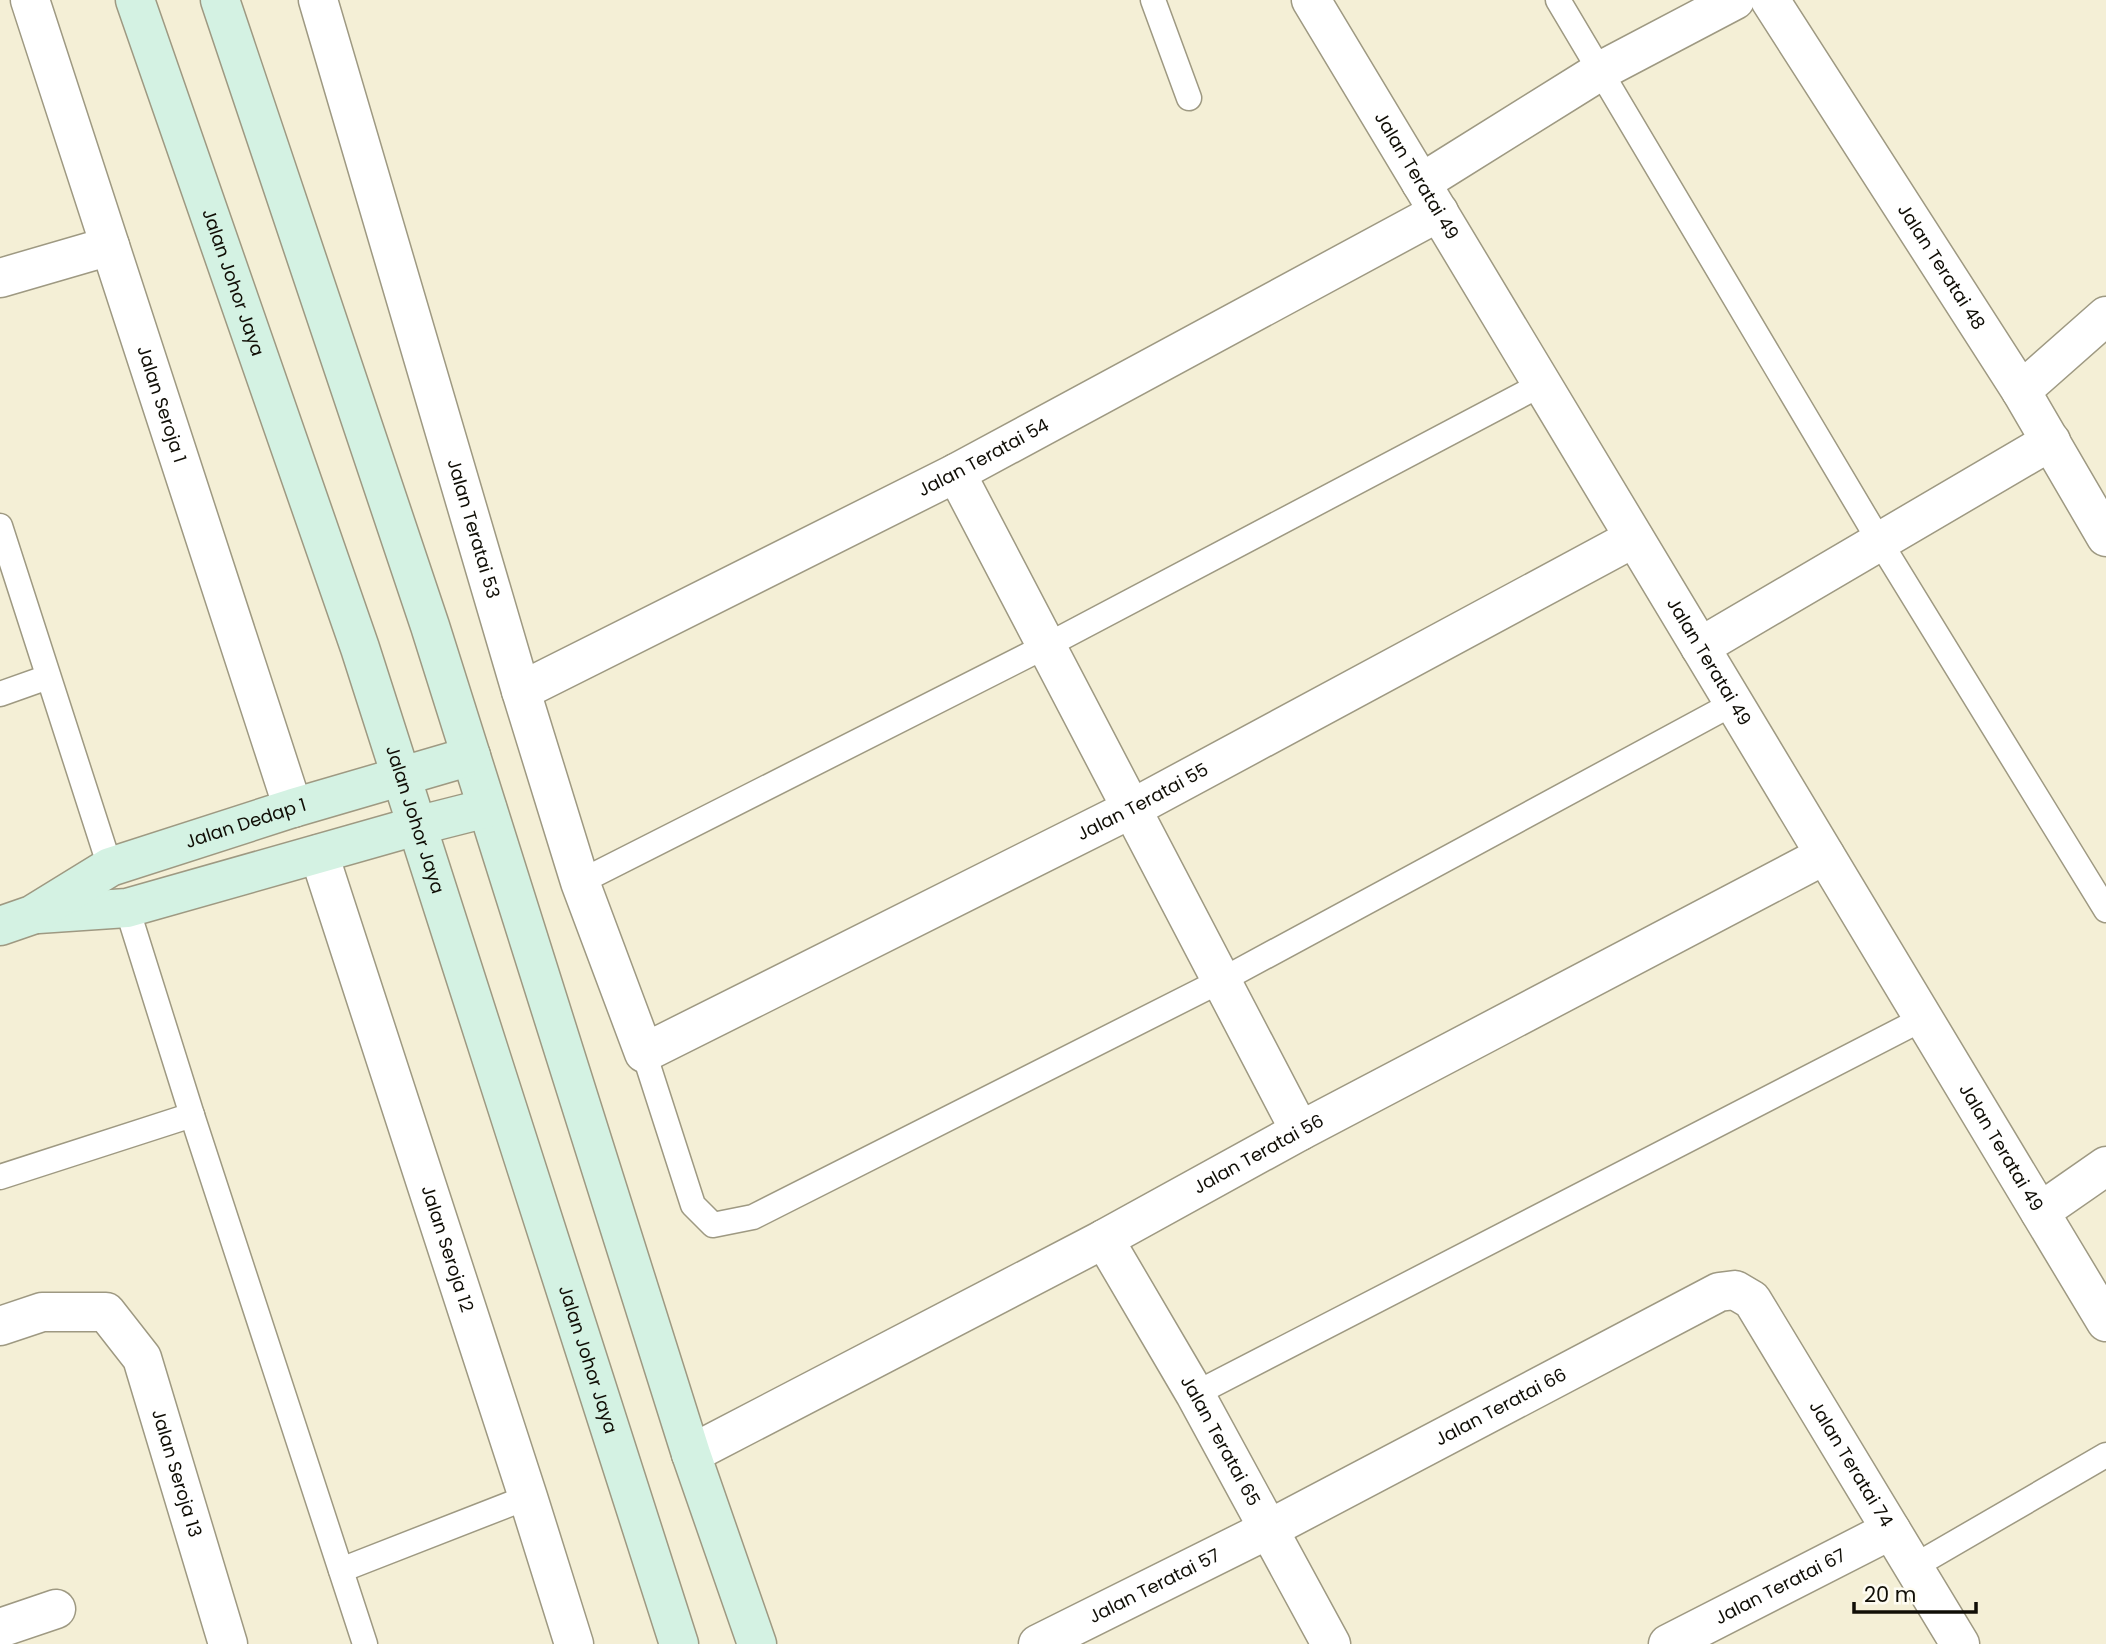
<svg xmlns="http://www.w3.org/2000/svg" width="2106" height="1644" viewBox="0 0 2106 1644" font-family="Poppins,sans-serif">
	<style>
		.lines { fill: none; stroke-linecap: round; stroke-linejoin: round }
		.lane-casing { stroke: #9e9982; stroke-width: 27 }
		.street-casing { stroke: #9e9982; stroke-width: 41 }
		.secondary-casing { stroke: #9e9982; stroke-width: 41 }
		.lane { stroke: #fff; stroke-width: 24 }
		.street { stroke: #fff; stroke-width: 38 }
		.secondary { stroke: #d4f2e3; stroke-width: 38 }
		.labels { text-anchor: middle; stroke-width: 5; stroke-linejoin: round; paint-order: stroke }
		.street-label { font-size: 18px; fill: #100e06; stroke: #fefcf2 }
	</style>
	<rect width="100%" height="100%" fill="#f4efd6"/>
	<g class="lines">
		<g class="lane-casing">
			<g id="lane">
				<polyline points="1153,0 1189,98"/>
				<polyline points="1558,0 1880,542 2106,910"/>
				<polyline points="0,526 110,867"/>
				<polyline points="0,694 48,677"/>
				<polyline points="580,882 1046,646 1542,384"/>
				<polyline points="127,908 192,1115 365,1644"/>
				<polyline points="644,1053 693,1205 713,1225 753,1217 1222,980 1734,703"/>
				<polyline points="0,1177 192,1115"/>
				<polyline points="1195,1394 1924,1018"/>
				<polyline points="1913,1567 2106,1455"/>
				<polyline points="341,1570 528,1497"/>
			</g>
		</g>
		<g class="street-casing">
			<g id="street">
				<path id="s1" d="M30,0L293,808"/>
				<path id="s2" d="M318,0L521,691L580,882L644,1053L1131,809L1634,538"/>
				<path id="s3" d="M1311,0L2106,1322"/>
				<path id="s4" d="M1770,0L2021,391L2106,537"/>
				<polyline points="1421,183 1602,70 1735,0"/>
				<polyline points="0,278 110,246"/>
				<polyline points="2021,391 2106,316"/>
				<polyline points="956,473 1300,1131"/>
				<polyline points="1700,647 2051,441"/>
				<path id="s5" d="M521,691L956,473L1439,212"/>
				<path id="s6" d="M319,854L528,1497L574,1644"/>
				<polyline points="2040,1212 2106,1166"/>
				<path id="s7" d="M1104,1239L1195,1394L1331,1644"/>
				<path id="s8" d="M0,1326L42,1312H106L142,1358L228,1644"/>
				<path id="s9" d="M691,1454L1104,1239L1300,1131L1825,855"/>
				<polyline points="0,1628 56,1609"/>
				<path id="s10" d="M1038,1644L1269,1529L1719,1292L1735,1290L1752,1300L1960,1644"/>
				<path id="s11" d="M1668,1644L1891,1530"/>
			</g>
		</g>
		<g class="secondary-casing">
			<g id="secondary">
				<path id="s12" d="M135,0L360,648L679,1644"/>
				<polyline points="220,0 430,626 691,1454 757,1644"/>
				<polyline points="38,914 127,908 416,826 487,808"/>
				<path id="s13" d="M0,926L32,915L110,867L293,808L471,756"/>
			</g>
		</g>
		<use href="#lane" class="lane"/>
		<use href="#street" class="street"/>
		<use href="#secondary" class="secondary"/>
	</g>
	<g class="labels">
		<g class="street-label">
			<text dy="6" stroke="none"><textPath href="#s3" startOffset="205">Jalan Teratai 49</textPath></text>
			<text dy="6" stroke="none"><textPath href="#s4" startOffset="317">Jalan Teratai 48</textPath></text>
			<text dy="6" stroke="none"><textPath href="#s12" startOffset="299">Jalan Johor Jaya</textPath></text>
			<text dy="6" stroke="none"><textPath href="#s1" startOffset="425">Jalan Seroja 1</textPath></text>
			<text dy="6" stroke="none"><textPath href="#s5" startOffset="518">Jalan Teratai 54</textPath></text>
			<text dy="6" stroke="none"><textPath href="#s2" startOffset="551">Jalan Teratai 53</textPath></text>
			<text dy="6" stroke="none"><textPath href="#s3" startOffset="772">Jalan Teratai 49</textPath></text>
			<text dy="6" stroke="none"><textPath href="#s2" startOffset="1661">Jalan Teratai 55</textPath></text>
			<text dy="6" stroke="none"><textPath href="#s12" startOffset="866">Jalan Johor Jaya</textPath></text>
			<text dy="6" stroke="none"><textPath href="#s13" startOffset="268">Jalan Dedap 1</textPath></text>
			<text dy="6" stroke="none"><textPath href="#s3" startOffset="1339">Jalan Teratai 49</textPath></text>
			<text dy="6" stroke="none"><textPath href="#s9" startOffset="642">Jalan Teratai 56</textPath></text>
			<text dy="6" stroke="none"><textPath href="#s6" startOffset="415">Jalan Seroja 12</textPath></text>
			<text dy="6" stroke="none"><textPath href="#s12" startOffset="1433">Jalan Johor Jaya</textPath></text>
			<text dy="6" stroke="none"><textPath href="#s10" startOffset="520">Jalan Teratai 66</textPath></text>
			<text dy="6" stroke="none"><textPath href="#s7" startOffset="233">Jalan Teratai 65</textPath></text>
			<text dy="6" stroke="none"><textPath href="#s10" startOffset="994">Jalan Teratai 74</textPath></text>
			<text dy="6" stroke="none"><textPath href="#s8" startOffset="287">Jalan Seroja 13</textPath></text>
			<text dy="6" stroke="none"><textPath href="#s10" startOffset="130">Jalan Teratai 57</textPath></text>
			<text dy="6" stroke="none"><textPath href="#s11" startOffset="126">Jalan Teratai 67</textPath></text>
		</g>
	</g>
	<path d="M1854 1602v10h122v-10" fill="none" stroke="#100e06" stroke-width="3.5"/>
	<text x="1864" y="1602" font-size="21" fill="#100e06" stroke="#fefcf2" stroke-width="5" paint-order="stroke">20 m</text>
</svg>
